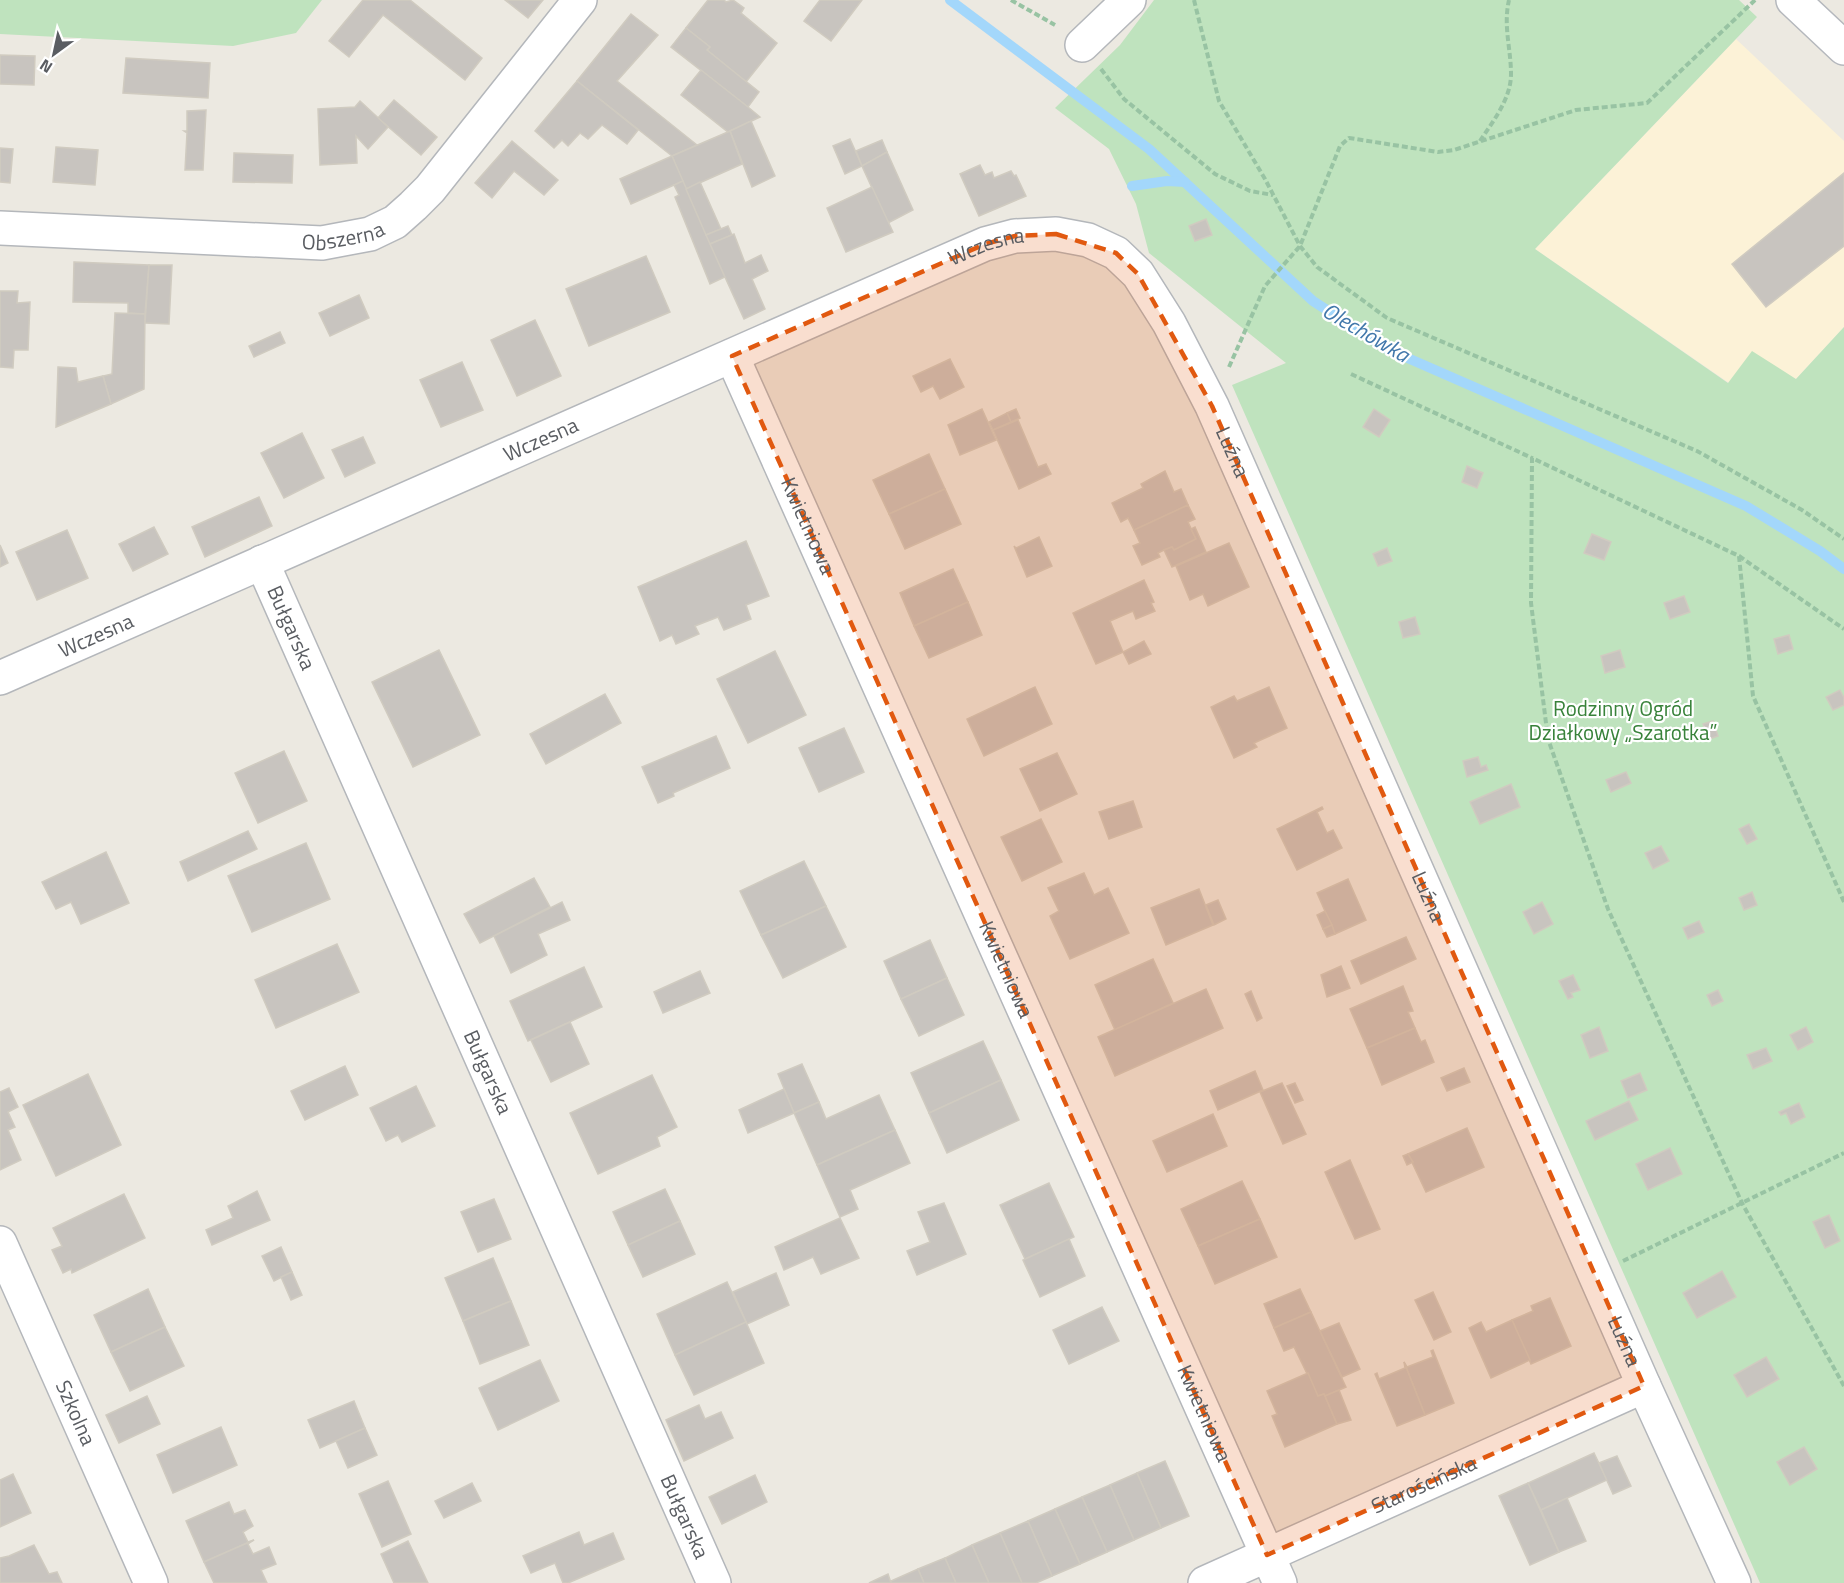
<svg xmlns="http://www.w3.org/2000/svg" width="1844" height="1583" viewBox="0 0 1844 1583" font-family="'Titillium Web',sans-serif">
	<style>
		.commercial { fill: #fcf2d7 }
		.green { fill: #bfe3be }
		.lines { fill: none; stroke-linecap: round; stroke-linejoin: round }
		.stream { stroke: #a3d7fb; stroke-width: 10 }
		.building { fill: #c8c4bf; stroke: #d0cbc0; stroke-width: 1.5 }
		.street-casing { stroke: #b4b7bb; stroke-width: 36 }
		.secondary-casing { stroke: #b5b8bd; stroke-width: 36 }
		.path { stroke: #98c3a3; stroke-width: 4; stroke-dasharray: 6 3; stroke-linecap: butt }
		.street { stroke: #fff; stroke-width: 33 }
		.secondary { stroke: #fff; stroke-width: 33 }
		.marked { fill: #e15910; fill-opacity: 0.2; stroke: #e15910; stroke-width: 4.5; stroke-dasharray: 12 8; stroke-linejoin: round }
		.labels { text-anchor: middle; stroke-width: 4.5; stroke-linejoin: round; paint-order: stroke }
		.street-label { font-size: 21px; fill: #5a5d62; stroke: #fff }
		.park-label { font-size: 21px; fill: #38823a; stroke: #fff }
		.water-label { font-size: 22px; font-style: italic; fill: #4278ab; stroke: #fff }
	</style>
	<rect width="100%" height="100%" fill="#ece9e1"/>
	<polygon class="commercial" points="1736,39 1844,141 1844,327 1796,379 1729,383 1535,249"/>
	<g class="green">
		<polygon points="0,0 322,0 296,33 233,46 0,34"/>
		<polygon points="1154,0 1739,0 1757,17 1535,249 1728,383 1752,351 1796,379 1844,327 1844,1583 1760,1583 1232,385 1286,363 1149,253 1136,204 1109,149 1055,108 1120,45"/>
	</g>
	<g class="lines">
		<g class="stream">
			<polyline points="950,0 1149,149 1313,301 1387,349 1746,506 1820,551 1844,569"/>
			<polyline points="1132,186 1167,181 1185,182"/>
		</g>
	</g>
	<g class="building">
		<polygon points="363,0 410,0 482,58 465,80 383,15 349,57 329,41"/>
		<polygon points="505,0 543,0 528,18"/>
		<polygon points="708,0 724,0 726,2 733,0 744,8 741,13 777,43 746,82 707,50 710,47 686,28"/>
		<polygon points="820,0 862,0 831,41 804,21"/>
		<polygon points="631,14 658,35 617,81 697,145 672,156 577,81"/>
		<polygon points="686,28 710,47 707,50 759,92 748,107 671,47"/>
		<polygon points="0,55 35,56 34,85 0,84"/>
		<polygon points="126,58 210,63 208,98 123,93"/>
		<polygon points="701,70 748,107 760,117 728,132 681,95"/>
		<polygon points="577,81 638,130 627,144 602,125 588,139 580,133 568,146 562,140 554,148 535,131"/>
		<polygon points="394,100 437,137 421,155 378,118"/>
		<polygon points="360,101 388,127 368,149 356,136 357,163 320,165 318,109 355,107"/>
		<polygon points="206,110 203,170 185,170 187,133 184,131 187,131 187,111"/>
		<polygon points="751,121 775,176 752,187 730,131"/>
		<polygon points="730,131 742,164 686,189 672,156"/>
		<polygon points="850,139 862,166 845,174 833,146"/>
		<polygon points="882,140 887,152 862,166 856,151"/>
		<polygon points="512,141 558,180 544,195 514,171 492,198 475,183"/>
		<polygon points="56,147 98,150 95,185 53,182"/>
		<polygon points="0,148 13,149 10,183 0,182"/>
		<polygon points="887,152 913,210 888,223 862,166"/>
		<polygon points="234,153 293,155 292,183 233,182"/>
		<polygon points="672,156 683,181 631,204 620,179"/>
		<polygon points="980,165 985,175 992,172 994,178 1011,171 1014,176 1016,175 1026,196 979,216 960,174"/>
		<polygon points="1844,173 1844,246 1766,307 1732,264"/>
		<polygon points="683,181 725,277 710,284 675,197 679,195 674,185"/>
		<polygon points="700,182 721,229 706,235 686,189"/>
		<polygon points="872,187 893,232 846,252 827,208"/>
		<polygon points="1206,219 1212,235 1195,241 1189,226"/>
		<polygon points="728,226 732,235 710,244 706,235"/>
		<polygon points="734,234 745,263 761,255 768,271 752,279 765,309 744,319 710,244"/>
		<polygon points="646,256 670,312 589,346 566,289"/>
		<polygon points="74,262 149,265 145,314 128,313 128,303 73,302"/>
		<polygon points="149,265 172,265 169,324 145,323"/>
		<polygon points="0,291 18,291 17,303 30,302 28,350 14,350 13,368 0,367"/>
		<polygon points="359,295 369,318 330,336 319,313"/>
		<polygon points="115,313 145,314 144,389 111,404 103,376 112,374"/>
		<polygon points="535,320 561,376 517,396 491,340"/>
		<polygon points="280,332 285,343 254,357 249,346"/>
		<polygon points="950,359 964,387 940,399 933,386 921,392 913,376"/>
		<polygon points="462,362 483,410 441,427 420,380"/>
		<polygon points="58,367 76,368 78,382 103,376 111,404 56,427"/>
		<polygon points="982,409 996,440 960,455 948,425"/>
		<polygon points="1016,409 1020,418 1011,422 1007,413"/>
		<polygon points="1374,409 1390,420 1379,437 1363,427"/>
		<polygon points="1007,413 1011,422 993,430 989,422"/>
		<polygon points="1018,420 1038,467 1046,464 1051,474 1019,489 993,430"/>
		<polygon points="302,433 324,478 284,498 261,453"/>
		<polygon points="363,437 375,463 345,477 332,450"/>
		<polygon points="929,454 945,489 889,514 873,480"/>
		<polygon points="1467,466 1483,473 1477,488 1462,482"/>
		<polygon points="1165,471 1174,492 1181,489 1188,505 1134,530 1128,518 1121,522 1112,503 1143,488 1141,484"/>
		<polygon points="945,489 961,524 905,549 889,514"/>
		<polygon points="259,497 272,526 205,557 192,527"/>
		<polygon points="1188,505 1195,519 1188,522 1196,539 1174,550 1172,547 1164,550 1158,553 1160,557 1142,565 1133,546 1140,543 1134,530"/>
		<polygon points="154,527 168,554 133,571 119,544"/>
		<polygon points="1195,527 1206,552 1172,567 1164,550 1172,547 1174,550 1196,539 1191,529"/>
		<polygon points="67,530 88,578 37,600 16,552"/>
		<polygon points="1592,534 1611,542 1604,560 1584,553"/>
		<polygon points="1039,537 1052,566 1027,577 1014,546 1016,548"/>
		<polygon points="746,541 769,596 746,605 751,619 724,630 718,617 695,626 699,634 676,644 672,635 660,641 638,587"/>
		<polygon points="1229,543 1249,587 1208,606 1203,594 1190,600 1176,566"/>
		<polygon points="0,545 8,563 0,567"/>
		<polygon points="1387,548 1392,561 1378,566 1373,554"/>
		<polygon points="953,569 968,602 914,626 900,593"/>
		<polygon points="1144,580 1154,602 1151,603 1155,611 1136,619 1133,611 1110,621 1123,652 1096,664 1073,613"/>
		<polygon points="1684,596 1690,612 1670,619 1664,603"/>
		<polygon points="968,602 982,635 929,658 914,626"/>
		<polygon points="1415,617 1420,634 1403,638 1399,622"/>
		<polygon points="1789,635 1793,649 1778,654 1774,639"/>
		<polygon points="1144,641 1151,654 1129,664 1123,652"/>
		<polygon points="439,650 480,735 413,767 372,682"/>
		<polygon points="1620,650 1625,667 1605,673 1601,656"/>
		<polygon points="775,651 806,715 748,743 717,679"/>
		<polygon points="1035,687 1052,724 984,756 967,719"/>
		<polygon points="1269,687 1287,728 1254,743 1257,747 1234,758 1211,707 1234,696 1237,701"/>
		<polygon points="1840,690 1844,698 1844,705 1833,710 1826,697"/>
		<polygon points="605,694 621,723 546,764 530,734"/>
		<polygon points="1713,721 1718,736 1709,739 1703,724"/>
		<polygon points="844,728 864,772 819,792 799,748"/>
		<polygon points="716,736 730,768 673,793 674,796 658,803 642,767"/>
		<polygon points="284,751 307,801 258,823 235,773"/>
		<polygon points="1057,753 1077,794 1040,811 1020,769"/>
		<polygon points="1478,757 1481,767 1486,765 1488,770 1467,777 1463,761"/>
		<polygon points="1626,772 1631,783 1611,792 1606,780"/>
		<polygon points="1511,784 1520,807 1480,824 1470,802"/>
		<polygon points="1133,801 1142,827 1109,839 1099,812"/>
		<polygon points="1322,807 1323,809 1317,812 1327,833 1333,830 1342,848 1297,870 1277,829"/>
		<polygon points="1041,819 1062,862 1022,881 1001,837"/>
		<polygon points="1749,824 1757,839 1747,844 1739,829"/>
		<polygon points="248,831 257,849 188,881 180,862"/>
		<polygon points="306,843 330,899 252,932 228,876"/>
		<polygon points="1661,846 1669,861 1653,869 1645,853"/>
		<polygon points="106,852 129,903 81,924 71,902 56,909 42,882"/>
		<polygon points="804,861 826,906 761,935 740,891"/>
		<polygon points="1084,873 1094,895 1108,888 1129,933 1070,959 1050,916 1059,911 1048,888"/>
		<polygon points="534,878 550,907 480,943 464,914"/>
		<polygon points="1348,879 1366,920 1335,934 1317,893"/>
		<polygon points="1199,889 1213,925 1166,945 1151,908"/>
		<polygon points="1752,892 1757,905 1744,910 1739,898"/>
		<polygon points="1218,900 1226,919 1214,925 1206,905"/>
		<polygon points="562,902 570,920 538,934 547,955 511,973 494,936"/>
		<polygon points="1542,902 1553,924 1534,934 1523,912"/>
		<polygon points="826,906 846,947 783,978 761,935"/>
		<polygon points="1325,911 1332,925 1323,929 1317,915"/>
		<polygon points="1699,921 1704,932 1688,939 1683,928"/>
		<polygon points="1332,925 1335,934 1327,937 1323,929"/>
		<polygon points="1406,937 1416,959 1361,984 1351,961"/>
		<polygon points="930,940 947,978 901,999 884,961"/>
		<polygon points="337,944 359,992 276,1028 255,980"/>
		<polygon points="1153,959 1173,1003 1115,1030 1095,985"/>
		<polygon points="1341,966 1350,988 1327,997 1321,975"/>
		<polygon points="584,967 602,1007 528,1041 510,1001"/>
		<polygon points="700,971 710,993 663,1013 654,992"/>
		<polygon points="1573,975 1580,990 1571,993 1573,997 1568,999 1559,981"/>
		<polygon points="947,978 964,1015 919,1036 901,999"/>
		<polygon points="1403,986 1413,1011 1408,1012 1415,1028 1367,1048 1350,1009"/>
		<polygon points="1206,989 1223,1028 1115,1076 1098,1037"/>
		<polygon points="1718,990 1723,1001 1712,1006 1707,995"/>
		<polygon points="1251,991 1262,1018 1257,1021 1245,994"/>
		<polygon points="570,1022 589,1064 551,1082 531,1040"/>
		<polygon points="1599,1027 1608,1051 1590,1058 1581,1035"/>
		<polygon points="1806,1027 1813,1042 1798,1050 1790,1035"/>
		<polygon points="1415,1028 1421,1042 1425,1040 1434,1062 1382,1085 1367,1048"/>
		<polygon points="983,1041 1001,1080 929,1113 911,1073"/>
		<polygon points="1766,1048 1772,1061 1753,1069 1747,1055"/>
		<polygon points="802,1064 819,1102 794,1113 778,1074"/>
		<polygon points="345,1066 358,1095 305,1120 291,1091"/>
		<polygon points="1464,1068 1470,1082 1447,1091 1441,1078"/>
		<polygon points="1255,1071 1263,1090 1218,1110 1210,1091"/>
		<polygon points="1640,1073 1647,1090 1628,1098 1621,1081"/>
		<polygon points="88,1074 121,1145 56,1176 23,1105"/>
		<polygon points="652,1075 677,1127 657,1137 660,1146 598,1174 570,1113"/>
		<polygon points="1001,1080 1019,1120 947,1153 929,1113"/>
		<polygon points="1282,1083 1306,1134 1283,1144 1260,1092"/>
		<polygon points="1295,1083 1303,1100 1295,1103 1287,1086"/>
		<polygon points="416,1086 435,1126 402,1142 398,1135 386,1141 370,1108"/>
		<polygon points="9,1088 18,1107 8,1112 15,1127 8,1130 21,1160 0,1170 0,1092"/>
		<polygon points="784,1089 794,1113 748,1133 739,1110"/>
		<polygon points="879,1095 895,1130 817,1165 794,1113 819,1102 826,1119"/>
		<polygon points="1629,1101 1638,1120 1595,1140 1586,1121"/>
		<polygon points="1799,1103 1805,1117 1791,1124 1786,1113 1781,1115 1779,1112"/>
		<polygon points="1213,1114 1227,1146 1167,1172 1153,1141"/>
		<polygon points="1467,1128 1484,1167 1426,1192 1408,1154"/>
		<polygon points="895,1130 910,1163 850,1190 858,1209 840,1217 817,1165"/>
		<polygon points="1670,1148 1682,1174 1648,1190 1636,1164"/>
		<polygon points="1408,1154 1413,1162 1407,1165 1403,1156"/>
		<polygon points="1350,1160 1380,1229 1355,1239 1325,1172"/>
		<polygon points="1242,1181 1260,1219 1198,1246 1181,1209"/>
		<polygon points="1049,1183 1074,1237 1025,1259 1000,1205"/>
		<polygon points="665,1189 680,1221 628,1245 613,1212"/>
		<polygon points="257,1191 270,1220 212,1245 206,1230 233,1218 228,1206"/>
		<polygon points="124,1194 145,1238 72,1273 71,1269 63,1273 52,1250 62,1246 53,1228"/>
		<polygon points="494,1199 511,1239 478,1252 461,1212"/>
		<polygon points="944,1203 966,1254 917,1275 907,1251 930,1242 918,1212"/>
		<polygon points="1829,1215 1840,1241 1825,1248 1813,1222"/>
		<polygon points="840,1218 859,1258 821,1274 813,1257 784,1270 775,1247"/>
		<polygon points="1260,1219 1277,1257 1215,1284 1198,1246"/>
		<polygon points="680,1221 695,1254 643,1277 628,1245"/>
		<polygon points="1069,1239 1085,1276 1040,1297 1023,1260"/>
		<polygon points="281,1247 292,1272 274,1281 262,1256"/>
		<polygon points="493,1258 511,1301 463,1321 445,1278"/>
		<polygon points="1722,1271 1736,1297 1697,1318 1683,1293"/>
		<polygon points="292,1272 302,1295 291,1300 281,1277"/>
		<polygon points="776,1273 789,1305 747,1324 733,1292"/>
		<polygon points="727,1282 746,1322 675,1355 657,1314"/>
		<polygon points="148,1289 165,1327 111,1352 94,1315"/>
		<polygon points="1300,1289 1311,1312 1274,1328 1264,1304"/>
		<polygon points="1433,1292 1451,1332 1434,1340 1415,1300"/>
		<polygon points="1550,1298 1571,1346 1531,1364 1512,1320 1533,1311 1531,1306"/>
		<polygon points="511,1301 529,1345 480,1364 463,1321"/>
		<polygon points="1102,1307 1119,1341 1069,1364 1053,1330"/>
		<polygon points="1311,1312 1346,1387 1325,1396 1324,1394 1318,1396 1294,1347 1284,1351 1274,1328"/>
		<polygon points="1512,1320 1530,1360 1491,1378 1469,1328 1481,1322 1486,1332"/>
		<polygon points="746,1322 764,1363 694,1395 675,1355"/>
		<polygon points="1339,1323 1360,1369 1342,1377 1320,1331"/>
		<polygon points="165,1327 184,1366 130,1391 111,1352"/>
		<polygon points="1433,1350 1454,1403 1425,1415 1404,1362 1407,1367 1433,1357 1431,1351"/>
		<polygon points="1766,1357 1779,1379 1747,1397 1734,1375"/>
		<polygon points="540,1360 559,1401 498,1430 479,1388"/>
		<polygon points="1404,1362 1425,1415 1397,1426 1375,1374 1377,1373 1379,1379 1405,1368"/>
		<polygon points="1308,1373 1318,1396 1324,1394 1337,1424 1285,1447 1272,1416 1277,1414 1267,1391"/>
		<polygon points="1339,1390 1351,1420 1337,1424 1325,1396"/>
		<polygon points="147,1396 160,1424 119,1443 106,1415"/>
		<polygon points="354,1401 365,1428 320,1448 308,1420"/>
		<polygon points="699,1405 705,1419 721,1412 733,1438 684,1461 666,1420"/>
		<polygon points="221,1427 237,1465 173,1493 157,1455"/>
		<polygon points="365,1428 377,1455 348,1468 336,1441"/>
		<polygon points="1804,1447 1817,1469 1790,1485 1777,1462"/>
		<polygon points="1594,1453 1607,1480 1541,1510 1528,1483"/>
		<polygon points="1617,1456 1631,1486 1613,1494 1599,1463"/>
		<polygon points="1165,1461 1189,1516 1161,1528 1137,1473"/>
		<polygon points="1137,1473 1161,1528 1134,1540 1110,1485"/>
		<polygon points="13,1474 31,1513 0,1527 0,1480"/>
		<polygon points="755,1475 767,1502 722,1524 709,1497"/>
		<polygon points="388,1481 411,1534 382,1547 359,1494"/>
		<polygon points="472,1483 481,1501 444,1518 435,1501"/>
		<polygon points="1528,1483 1559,1552 1530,1565 1499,1496"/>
		<polygon points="1110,1485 1134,1540 1107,1552 1082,1497"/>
		<polygon points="1082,1497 1107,1552 1080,1564 1055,1509"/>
		<polygon points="1567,1498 1586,1541 1559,1552 1541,1510"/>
		<polygon points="229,1502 234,1514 245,1510 253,1526 243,1532 248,1542 254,1540 204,1562 186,1521"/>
		<polygon points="1055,1509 1080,1564 1052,1576 1028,1521"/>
		<polygon points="1028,1521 1052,1576 1036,1583 1022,1583 1000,1533"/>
		<polygon points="579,1532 584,1545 613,1533 624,1559 568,1583 563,1583 555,1563 531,1573 523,1556"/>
		<polygon points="1000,1533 1022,1583 989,1583 972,1545"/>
		<polygon points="254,1540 248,1544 253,1554 269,1547 276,1564 261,1570 267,1583 214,1583 204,1562"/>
		<polygon points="408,1541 428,1583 394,1583 381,1554"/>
		<polygon points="34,1545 49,1574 57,1572 62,1583 0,1583 0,1558 9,1556"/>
		<polygon points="972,1545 989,1583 956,1583 945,1558"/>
		<polygon points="945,1558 956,1583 924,1583 918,1569"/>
		<polygon points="918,1569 924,1583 891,1583 891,1581"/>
		<polygon points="888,1574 891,1583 869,1583"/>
	</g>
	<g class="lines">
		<g class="street-casing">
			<g id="street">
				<polyline points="1082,45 1129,0"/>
				<path id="s1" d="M0,228L322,243L370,234L395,222L413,206L430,189L580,0"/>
				<path id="s2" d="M732,356L1280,1583"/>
				<path id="s3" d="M262,562L714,1583"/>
				<path id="s4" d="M0,678L985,244L1015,236L1056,234L1088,240L1116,253L1138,274L1169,323L1212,406L1644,1386L1734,1583"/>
				<path id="s5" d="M0,1243L151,1583"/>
				<path id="s6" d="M1205,1583L1644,1386"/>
			</g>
		</g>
		<g class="secondary-casing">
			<polyline id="secondary" points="1793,0 1844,48"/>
		</g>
		<g class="path">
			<polyline points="1011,0 1055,25"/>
			<polyline points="1194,0 1219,101 1265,179 1300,246 1317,267 1387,318 1697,451 1802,510 1844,539"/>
			<polyline points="1101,69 1124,99 1215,174 1250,191 1273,195"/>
			<path d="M1480,141C1493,121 1511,99 1511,74C1511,49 1503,26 1509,0"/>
			<polyline points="1229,367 1265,286 1300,246 1340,146 1349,138 1438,152 1454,150 1576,110 1647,103 1755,0"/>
			<polyline points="1351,374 1532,458"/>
			<polyline points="1739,556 1844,629"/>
			<polyline points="1844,902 1753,696 1739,556 1532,458 1531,603 1548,739 1608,909 1742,1203 1844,1386"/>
			<polyline points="1623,1261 1844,1153"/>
		</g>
		<use href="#street" class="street"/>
		<use href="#secondary" class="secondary"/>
	</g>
	<path class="marked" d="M1056,234L1116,253L1138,274L1212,406L1644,1386L1267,1555L732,356L985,244L1015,236Z"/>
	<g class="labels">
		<g class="street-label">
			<text dy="7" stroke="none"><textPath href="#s1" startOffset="344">Obszerna</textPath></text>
			<text dy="7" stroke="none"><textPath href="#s4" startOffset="1077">Wczesna</textPath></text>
			<text dy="7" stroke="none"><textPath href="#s4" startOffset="591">Wczesna</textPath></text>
			<text dy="7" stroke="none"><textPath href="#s4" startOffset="1444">Luźna</textPath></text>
			<text dy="7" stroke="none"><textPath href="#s2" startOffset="186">Kwietniowa</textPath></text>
			<text dy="7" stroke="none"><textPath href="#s3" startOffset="72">Bułgarska</textPath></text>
			<text dy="7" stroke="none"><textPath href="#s4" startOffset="105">Wczesna</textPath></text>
			<text dy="7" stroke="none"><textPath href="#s4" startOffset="1930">Luźna</textPath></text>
			<text dy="7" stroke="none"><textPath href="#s2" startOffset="672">Kwietniowa</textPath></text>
			<text dy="7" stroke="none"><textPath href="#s3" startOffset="558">Bułgarska</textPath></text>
			<text dy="7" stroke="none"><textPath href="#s4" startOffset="2416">Luźna</textPath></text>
			<text dy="7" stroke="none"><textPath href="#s5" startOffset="186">Szkolna</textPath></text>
			<text dy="7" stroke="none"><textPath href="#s2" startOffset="1158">Kwietniowa</textPath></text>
			<text dy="7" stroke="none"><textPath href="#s6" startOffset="240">Starościńska</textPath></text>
			<text dy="7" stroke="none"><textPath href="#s3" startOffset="1044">Bułgarska</textPath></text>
		</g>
		<g class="park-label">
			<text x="1623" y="716">Rodzinny Ogród<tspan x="1623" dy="24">Działkowy „Szarotka”</tspan></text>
		</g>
		<g class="water-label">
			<text transform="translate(1366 332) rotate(30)" y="8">Olechówka</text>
		</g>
	</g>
	<g transform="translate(54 54) rotate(213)" stroke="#ffffff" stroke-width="4.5" paint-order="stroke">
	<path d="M0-4.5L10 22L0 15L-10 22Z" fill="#5a5d62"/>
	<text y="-9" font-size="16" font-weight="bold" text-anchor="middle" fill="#5a5d62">N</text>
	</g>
</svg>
